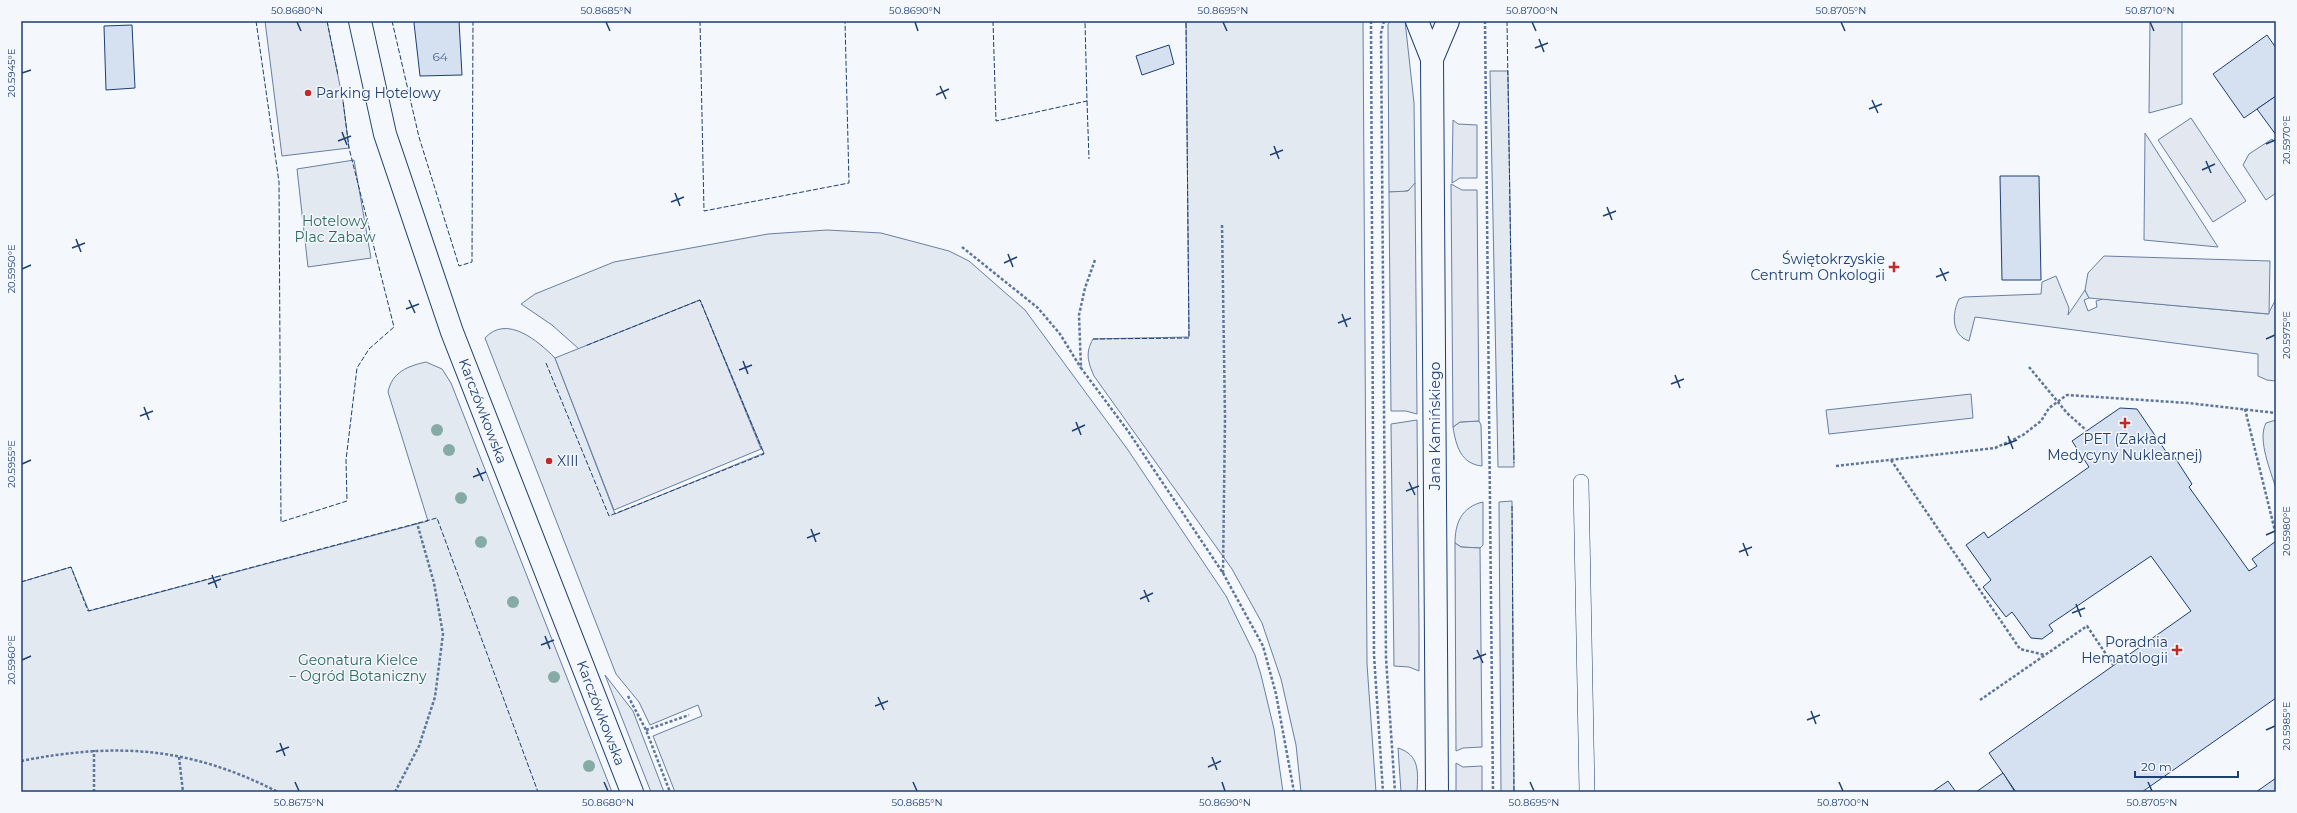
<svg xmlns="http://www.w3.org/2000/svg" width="2297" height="813" viewBox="0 0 2297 813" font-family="Montserrat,sans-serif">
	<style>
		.green { fill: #e3e9f0; stroke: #687fa3 }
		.parking { fill: #e3e8f0; stroke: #687fa3 }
		.building { fill: #d5e0f0; stroke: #1d3f73 }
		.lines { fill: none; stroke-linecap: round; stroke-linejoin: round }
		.lane-casing { stroke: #1d3f73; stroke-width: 16 }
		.street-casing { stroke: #1d3f73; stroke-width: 24 }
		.path { stroke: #5e769c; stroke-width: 2.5; stroke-dasharray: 3 2; stroke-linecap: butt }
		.lane { stroke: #f4f7fb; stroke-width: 15 }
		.street { stroke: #f4f7fb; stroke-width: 22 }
		.fence { stroke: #1d3f73; stroke-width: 1; stroke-dasharray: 5 2; stroke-linecap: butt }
		.tree { fill: #86aba6 }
		.ticks { fill: none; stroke: #1d3f73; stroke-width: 1.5 }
		.poi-dot { fill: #c62828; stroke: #f4f7fb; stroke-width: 1.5 }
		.labels { text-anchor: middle; stroke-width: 3; stroke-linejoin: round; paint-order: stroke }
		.number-label { font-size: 12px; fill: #4b6792 }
		.poi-label { font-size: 14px; fill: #1d3f73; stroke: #f4f7fb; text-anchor: start }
		.park-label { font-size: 14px; fill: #2c6c60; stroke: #f4f7fb }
		.street-label { font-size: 14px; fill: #1d3f73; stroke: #f4f7fb }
		.neatline { fill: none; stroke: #1d3f73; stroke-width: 1.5 }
		.ticks-label { font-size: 10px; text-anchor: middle; fill: #1d3f73 }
	</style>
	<rect width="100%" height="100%" fill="#f4f7fb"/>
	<g class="green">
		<path d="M1186,21H1363L1367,664L1376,792H1301L1296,745L1281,679L1262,623L1232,569L1094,376C1088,362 1085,353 1093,339L1189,337Z"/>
		<path d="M1391,21H1405L1414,103L1415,183C1410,194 1399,192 1389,192L1388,24Z"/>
		<polygon points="1490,71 1508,71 1514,467 1498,467"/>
		<polygon points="2145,133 2218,247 2144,240"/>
		<polygon points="2272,139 2276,144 2276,193 2266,200 2243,165 2249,154"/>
		<polygon points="354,160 371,258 308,267 297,169"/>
		<path d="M827,230L881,233L949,251L969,261L1025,310L1128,450L1226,596L1255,655L1261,675L1274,729L1283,792H675L653,736L702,716L698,705L650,725L639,702L616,674L485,338C507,314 538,341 555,358L615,514L764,453L700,300L579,349L552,325L521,304L535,294L614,262L768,234Z"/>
		<path d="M2056,276L2069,308L2068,315L2085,290L2089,298L2084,300L2088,311L2097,307L2096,301L2103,299L2268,314L2276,299V381L2267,380L2258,376V354L1975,317L1969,341C1951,335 1952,313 1959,299L1964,297L2041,294L2042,282Z"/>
		<path d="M426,362L442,369L451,383L612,792H21V582L71,567L89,611L428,521L388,392C392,372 408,366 426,362Z"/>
		<path d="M2276,420V489C2271,471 2257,440 2266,423Z"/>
		<path d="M1479,421L1481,425L1482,466C1461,464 1456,446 1453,427L1460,422Z"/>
		<polygon points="1512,501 1514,792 1501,792 1499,502"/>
		<path d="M1483,502V545L1480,548L1461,547L1455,543C1455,524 1461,507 1483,502Z"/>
		<polygon points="605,675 633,711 664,792 651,792"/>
		<path d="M1398,748C1420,755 1418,772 1417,792H1401Z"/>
	</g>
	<g class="parking">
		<polygon points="265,21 327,21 343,101 349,148 282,156"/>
		<polygon points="2150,21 2182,21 2182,104 2149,113"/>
		<polygon points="2191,118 2246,201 2213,222 2158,140"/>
		<polygon points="1453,120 1458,124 1477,125 1477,178 1460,178 1452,183"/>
		<polygon points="1415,183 1417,414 1406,411 1391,411 1389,192 1408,191"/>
		<polygon points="1451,184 1462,190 1477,190 1479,421 1460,422 1453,427"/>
		<polygon points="2104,256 2270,261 2269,314 2089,298 2085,290 2088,273"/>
		<polygon points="700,300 761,449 614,510 555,358"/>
		<polygon points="1971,394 1973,418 1829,434 1826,410"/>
		<polygon points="1417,420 1419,629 1419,671 1409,667 1394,666 1391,424"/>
		<polygon points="1455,543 1461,547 1480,548 1482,747 1463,748 1456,751"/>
		<polygon points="1456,763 1463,767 1482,766 1482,792 1456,792"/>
	</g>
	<g class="building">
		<polygon points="416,21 459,21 462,75 420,76 414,23"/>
		<polygon points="132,25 135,88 106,90 104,26"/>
		<polygon points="2267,35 2276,48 2276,96 2244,118 2213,74"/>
		<polygon points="1169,45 1174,64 1142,75 1136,56"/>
		<polygon points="2276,96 2276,135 2257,109"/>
		<polygon points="2000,176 2039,176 2041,280 2002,280"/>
		<polygon points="2120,408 2137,409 2169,456 2172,453 2192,484 2189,487 2249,571 2257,566 2252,559 2276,541 2276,698 2142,792 2016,792 1989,753 2191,611 2151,556 2049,625 2053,631 2042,639 2031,638 2012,612 2006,617 1983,587 1991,580 1966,545 1984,532 1988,538 2089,467 2072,441"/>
		<polygon points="2003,773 2015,792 1976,792"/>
		<polygon points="2276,778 2276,792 2256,792"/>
		<polygon points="1948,781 1956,792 1932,792"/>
	</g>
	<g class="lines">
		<g class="lane-casing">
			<polyline id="lane" points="1581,482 1587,792"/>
		</g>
		<g class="street-casing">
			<g id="street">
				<polyline points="360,21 385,134 452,332 632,792"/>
				<polyline points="1417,21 1432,59 1437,792"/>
				<polyline points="1432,59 1448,21"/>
			</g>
		</g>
		<g class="path">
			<polyline points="1371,21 1374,655 1383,792"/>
			<polyline points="1384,21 1381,33 1386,658 1395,792"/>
			<polyline points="1485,21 1493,792"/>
			<polyline points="962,247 1038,308 1060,334 1081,368"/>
			<polyline points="1095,260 1085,288 1079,315 1081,368 1128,431 1223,573 1225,417 1222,224"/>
			<polyline points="2029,367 2067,413 2086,430"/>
			<polyline points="2245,409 2275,531"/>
			<polyline points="1891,460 2020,649 2045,655"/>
			<polyline points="1836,466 1995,448 2023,435 2041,421 2049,408 2067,395 2188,403 2276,413"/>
			<polyline points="1223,573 1263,646 1276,694 1294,792"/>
			<polyline points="628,696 646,730 670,792"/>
			<polyline points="1980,700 2087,626 2114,666"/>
			<polyline points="646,730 689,715"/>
			<polyline points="179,757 183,792"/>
			<path d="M21,761C117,742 190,747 278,792"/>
			<polyline points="94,792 94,750"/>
			<polyline points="395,792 419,746 435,697 443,634 434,583 417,523"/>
		</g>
		<use href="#lane" class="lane"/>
		<use href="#street" class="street"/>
		<g class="fence">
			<polyline points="256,21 279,182 281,522 347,501 346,460 357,368 369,349 394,327 349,148 343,101"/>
			<polyline points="327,21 338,75"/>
			<polyline points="392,21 419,137 459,266 472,262 473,21"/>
			<polyline points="700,21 704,211 849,183 845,21"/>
			<polyline points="993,21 996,121 1087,101 1085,21"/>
			<polyline points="1507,21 1514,463"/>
			<polyline points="1087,101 1089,159"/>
			<polyline points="1093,339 1189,338 1186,21"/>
			<polyline points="546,363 609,516 764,454 700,300 585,346"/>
			<polyline points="1512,506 1514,792"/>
			<polyline points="21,582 71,567 88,611 437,518 538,792"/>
		</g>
	</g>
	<g class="tree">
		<circle cx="437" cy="430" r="6"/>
		<circle cx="449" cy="450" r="6"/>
		<circle cx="461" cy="498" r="6"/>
		<circle cx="481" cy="542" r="6"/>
		<circle cx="513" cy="602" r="6"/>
		<circle cx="554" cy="677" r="6"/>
		<circle cx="589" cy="766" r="6"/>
	</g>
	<path class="ticks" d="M297,22L301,31M606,22L610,31M915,22L918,31M1223,22L1227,31M1532,22L1536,31M1841,22L1845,31M2150,22L2154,31M1539,39L1544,52M1535,48L1548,43M22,73L31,70M940,86L946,99M936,95L949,89M1872,100L1878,113M1869,109L1882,104M342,132L347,145M338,141L351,136M2266,144L2275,140M1274,146L1279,159M1270,155L1283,150M2206,161L2211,173M2202,170L2215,164M675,193L680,206M671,202L684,197M1607,207L1612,220M1603,216L1616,211M76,239L81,252M72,248L85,243M1008,254L1013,267M1004,263L1017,257M1940,268L1946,281M22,269L31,265M1936,277L1949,272M409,300L415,313M406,309L419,304M1342,314L1347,327M1338,323L1351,318M2266,339L2275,335M743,361L748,374M739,370L752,365M1675,375L1680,388M1671,384L1684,379M144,407L149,420M140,416L153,411M1076,422L1081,435M1072,431L1085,425M2008,436L2013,449M2004,445L2017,440M22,464L31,460M477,468L483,481M473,477L486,472M1409,482L1415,495M1406,491L1419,486M811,529L816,542M2266,535L2275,531M807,538L820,533M1743,543L1748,556M1739,552L1752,547M212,575L217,588M208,584L221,579M1144,590L1149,602M1140,599L1153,593M2076,604L2081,617M2072,613L2085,608M545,636L550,649M541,645L554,640M1477,650L1483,663M1473,659L1486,654M22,660L31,656M878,697L884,710M875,706L888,701M1811,711L1816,724M1807,720L1820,715M2266,730L2275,726M280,743L285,756M276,752L289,747M1212,757L1217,770M1208,767L1221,761M295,782L299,791M604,782L608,791M913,782L917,791M1222,782L1225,791M1530,782L1534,791M1839,782L1843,791M2148,782L2152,791"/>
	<g class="poi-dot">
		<circle cx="308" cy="93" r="4"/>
		<path d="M1892 261h4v4h4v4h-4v4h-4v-4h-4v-4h4z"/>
		<path d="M2123 417h4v4h4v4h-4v4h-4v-4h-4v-4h4z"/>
		<circle cx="549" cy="461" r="4"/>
		<path d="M2175 644h4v4h4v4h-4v4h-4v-4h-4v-4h4z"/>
	</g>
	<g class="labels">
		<g class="number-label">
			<text x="440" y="61">64</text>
		</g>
		<g class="poi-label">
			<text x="316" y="98">Parking Hotelowy</text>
			<text x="1885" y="264" text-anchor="end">Świętokrzyskie<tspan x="1885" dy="16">Centrum Onkologii</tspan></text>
			<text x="2125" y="444" text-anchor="middle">PET (Zakład<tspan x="2125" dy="16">Medycyny Nuklearnej)</tspan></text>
			<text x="557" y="466">XIII</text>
			<text x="2168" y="647" text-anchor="end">Poradnia<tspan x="2168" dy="16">Hematologii</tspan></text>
		</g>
		<g class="park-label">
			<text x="335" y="226">Hotelowy<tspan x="335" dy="16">Plac Zabaw</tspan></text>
			<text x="358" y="665">Geonatura Kielce<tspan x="358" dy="16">– Ogród Botaniczny</tspan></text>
		</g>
		<g class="street-label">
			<text transform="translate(483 411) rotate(69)" y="5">Karczówkowska</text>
			<text transform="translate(1435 426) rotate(-90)" y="5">Jana Kamińskiego</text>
			<text transform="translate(601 713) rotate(69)" y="5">Karczówkowska</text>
		</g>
	</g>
	<rect width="2297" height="813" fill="none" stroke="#f4f7fb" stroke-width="44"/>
	<path d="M2135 771v6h103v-6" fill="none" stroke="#1d3f73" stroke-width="2"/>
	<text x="2141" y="771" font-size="12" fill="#1d3f73" stroke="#f4f7fb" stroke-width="3" paint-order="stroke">20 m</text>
	<rect x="22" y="22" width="2253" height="769" class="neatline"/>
	<g class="ticks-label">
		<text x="297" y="14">50.8680°N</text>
		<text x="606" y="14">50.8685°N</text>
		<text x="915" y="14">50.8690°N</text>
		<text x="1223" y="14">50.8695°N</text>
		<text x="1532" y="14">50.8700°N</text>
		<text x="1841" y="14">50.8705°N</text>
		<text x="2150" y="14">50.8710°N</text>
		<text transform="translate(11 73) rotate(-90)" y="4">20.5945°E</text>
		<text transform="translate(2286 140) rotate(-90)" y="4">20.5970°E</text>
		<text transform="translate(11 269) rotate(-90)" y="4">20.5950°E</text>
		<text transform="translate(2286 335) rotate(-90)" y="4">20.5975°E</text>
		<text transform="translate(11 464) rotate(-90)" y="4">20.5955°E</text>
		<text transform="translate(2286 531) rotate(-90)" y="4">20.5980°E</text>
		<text transform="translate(11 660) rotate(-90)" y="4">20.5960°E</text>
		<text transform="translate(2286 726) rotate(-90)" y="4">20.5985°E</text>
		<text x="299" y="806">50.8675°N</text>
		<text x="608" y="806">50.8680°N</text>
		<text x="917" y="806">50.8685°N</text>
		<text x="1225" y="806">50.8690°N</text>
		<text x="1534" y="806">50.8695°N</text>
		<text x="1843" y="806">50.8700°N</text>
		<text x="2152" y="806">50.8705°N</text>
	</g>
</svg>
